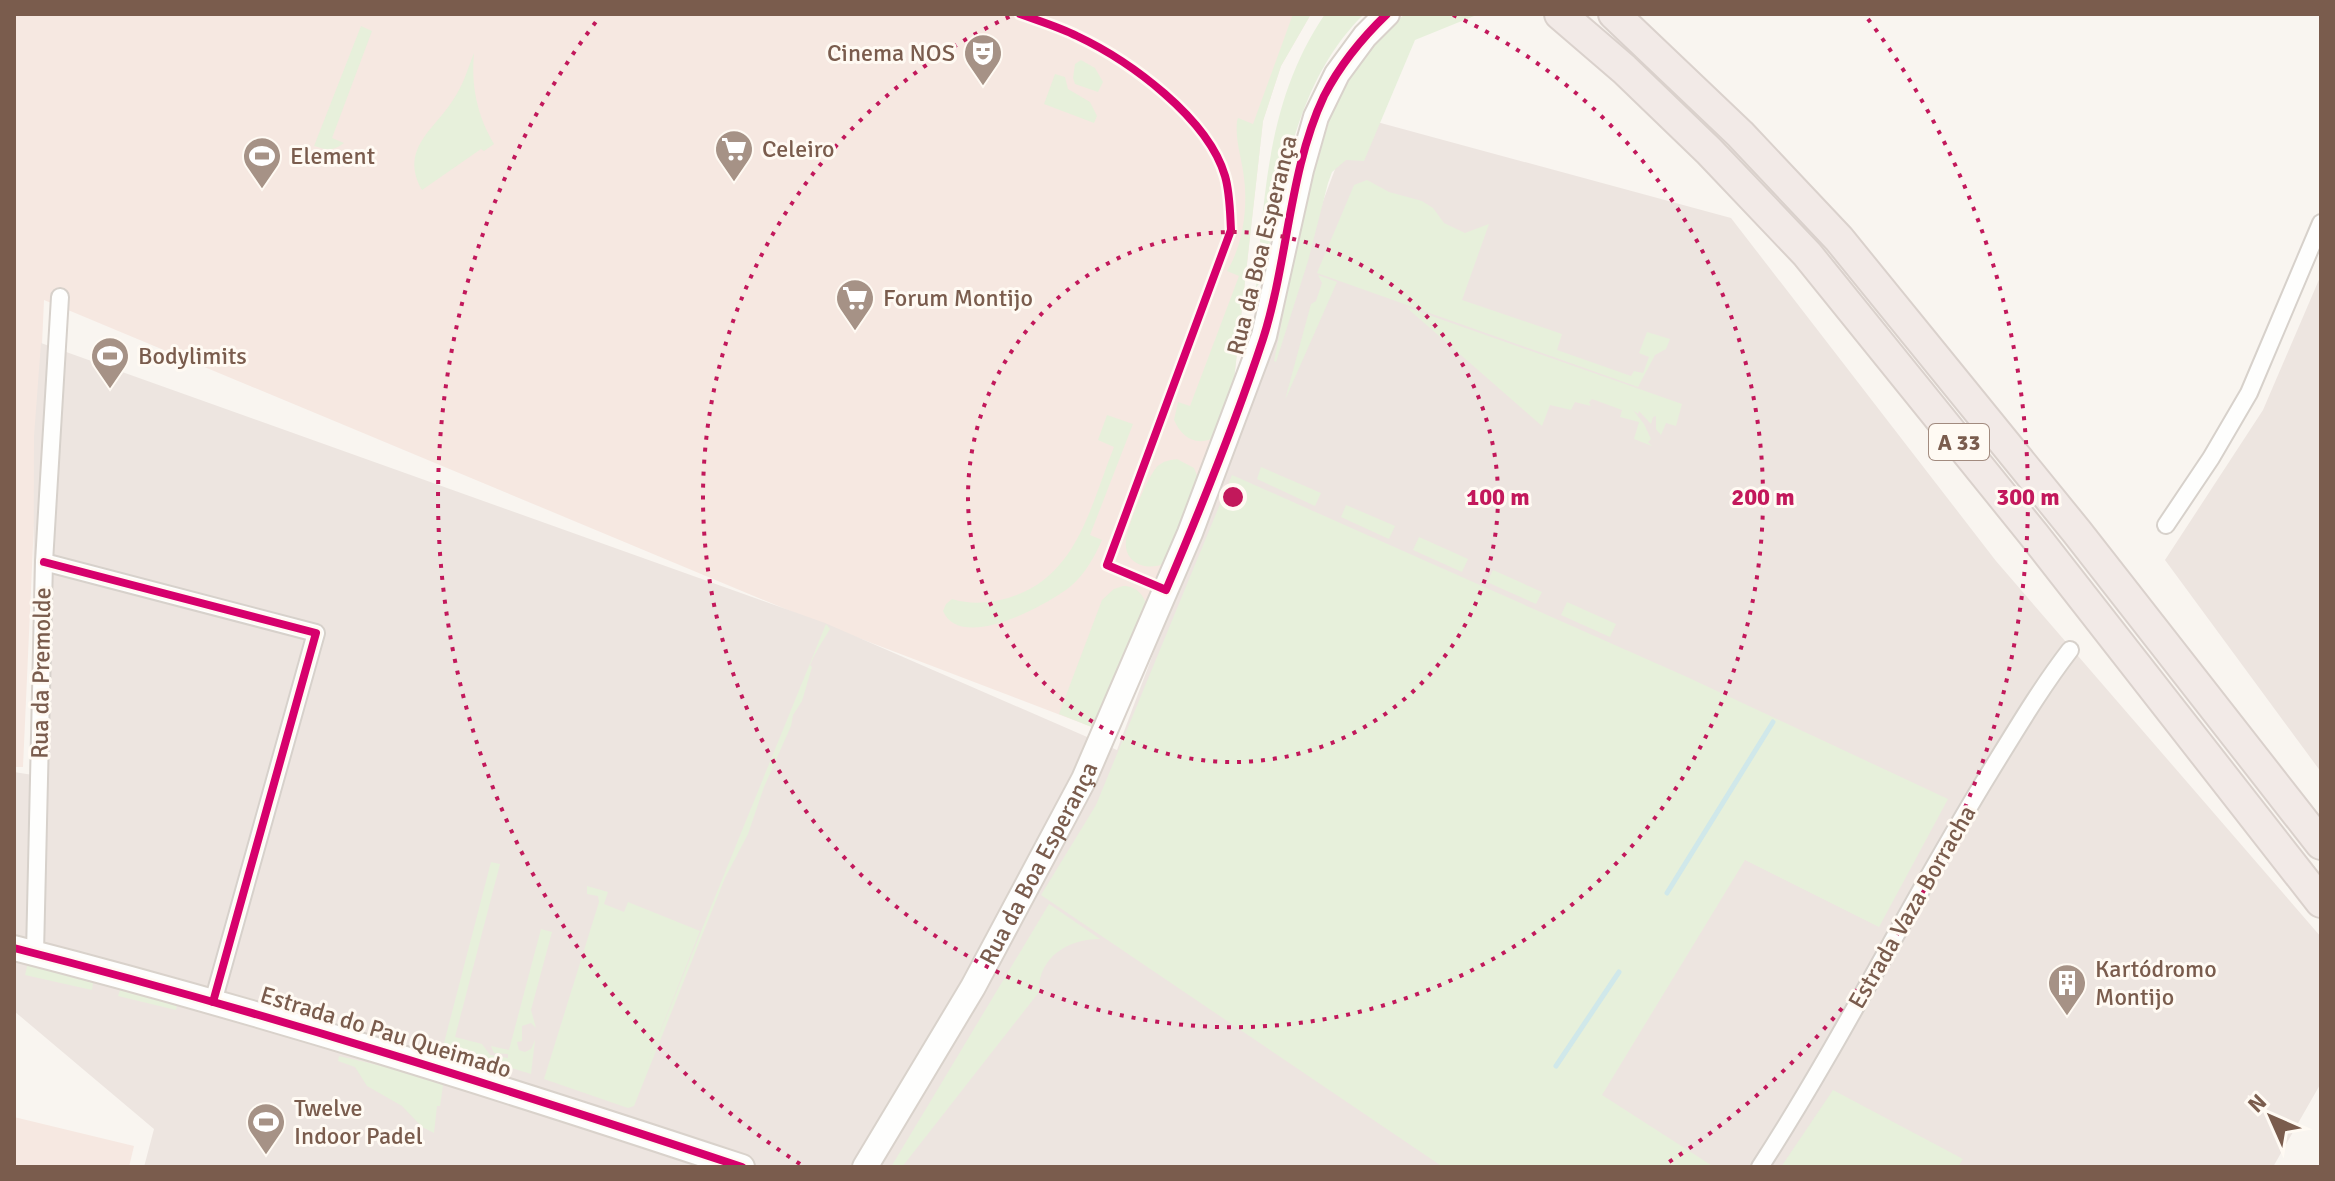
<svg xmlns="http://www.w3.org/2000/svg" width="2335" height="1181" viewBox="0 0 2335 1181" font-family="Signika,sans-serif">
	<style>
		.commercial { fill: #f6e8e1 }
		.industrial { fill: #ede5e0 }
		.green { fill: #e7f0db }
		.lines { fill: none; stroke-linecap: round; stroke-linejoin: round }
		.stream { stroke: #d0e8ea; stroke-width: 5 }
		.street-casing { stroke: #d7d1cb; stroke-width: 20 }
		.secondary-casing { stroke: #d9d2cb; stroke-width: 28 }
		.highway-casing { stroke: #dad1cc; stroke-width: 34 }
		.street { stroke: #fefefd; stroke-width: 16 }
		.secondary { stroke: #fefefd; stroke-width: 24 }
		.highway { stroke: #f2eae7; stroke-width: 30 }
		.cycleway-casing { stroke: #fffaf3; stroke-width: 13 }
		.cycleway { stroke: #d6006c; stroke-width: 8 }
		.ring { fill: none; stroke: #c2185b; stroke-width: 4; stroke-dasharray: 4 8 }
		.labels { text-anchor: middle; stroke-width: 6; stroke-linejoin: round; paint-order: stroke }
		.shield { fill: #fffaf3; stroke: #a28b7f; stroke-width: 2 }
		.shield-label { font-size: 22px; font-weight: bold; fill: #7a5c4d }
		.poi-label { font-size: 24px; fill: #7a5c4d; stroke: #fffaf3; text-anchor: start }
		.street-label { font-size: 24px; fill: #7a5c4d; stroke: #fffaf3 }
		.centre { fill: #c2185b; stroke: #fffaf3; stroke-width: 4 }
		.ring-label { font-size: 24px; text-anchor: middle; font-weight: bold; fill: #c2185b; stroke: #fffaf3; stroke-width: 6; stroke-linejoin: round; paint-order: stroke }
	</style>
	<rect width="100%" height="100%" fill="#f9f5f0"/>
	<g class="commercial">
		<polygon points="14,14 1311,14 1281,66 1263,121 1234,380 1228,404 1229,419 1097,729 814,621 44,300 23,767 14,767"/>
		<polygon points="14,1117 134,1146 129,1167 14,1167"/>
	</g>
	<g class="industrial">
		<polygon points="1355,116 1731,218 1996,561 2321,937 2321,1083 2273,1167 144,1167 154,1129 14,1011 14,772 33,775 34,436 41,343 825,623 1117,750"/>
		<polygon points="2321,275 2321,772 2165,560 2263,410"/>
	</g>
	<g class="green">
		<path d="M1293,14H1311L1281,66L1263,121L1234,380L1213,438C1195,447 1181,436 1174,420L1178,402L1190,406L1239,276L1227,271C1243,245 1248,208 1244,178C1242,158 1235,142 1237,121L1238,118L1253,124Z"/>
		<path d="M1325,14H1364C1293,84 1283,185 1263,278L1256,288C1265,190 1268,98 1325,14Z"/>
		<polygon points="1405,14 1479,14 1415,40 1364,161 1346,160 1332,172 1328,183 1308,261 1276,362 1274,361 1305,205 1331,114 1357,66 1387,30"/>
		<path d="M361,26L372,31L332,138L344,143C332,152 327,150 314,146Z"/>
		<path d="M474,53C471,86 477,115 494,144L484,151L481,149L422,190C399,149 434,130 453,100C463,86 468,68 474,53Z"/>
		<polygon points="1081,60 1095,68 1103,82 1098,92 1075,84 1073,78 1075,64"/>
		<polygon points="1055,74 1065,77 1068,89 1090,102 1097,116 1094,123 1044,104"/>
		<polygon points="1367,180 1389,192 1422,201 1433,208 1444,223 1465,233 1489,224 1462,300 1562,334 1557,350 1631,376 1634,371 1643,373 1649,357 1639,353 1647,332 1670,339 1666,349 1655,355 1638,387 1317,273 1354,185"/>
		<polygon points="1318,275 1337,282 1285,400 1311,304 1316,301 1322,283"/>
		<polygon points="1406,307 1682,404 1676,426 1666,423 1661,435 1656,429 1656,416 1653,417 1651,424 1639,411 1638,414 1633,410 1644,424 1651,439 1648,442 1652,446 1634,439 1639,422 1620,417 1622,410 1592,399 1589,402 1591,406 1575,402 1571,410 1550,405 1542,426"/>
		<path d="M1107,415L1133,424L1090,535L1102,540C1095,556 1085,574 1071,586C1049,604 961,653 943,611L946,604L952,599C972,605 989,603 1008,598C1077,578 1090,507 1114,447L1098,440Z"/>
		<path d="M1177,459L1194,468L1201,485L1165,563C1148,572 1123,564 1126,540C1127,527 1149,472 1159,465C1164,461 1170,460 1177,459Z"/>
		<polygon points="1261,467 1321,493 1315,506 1257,479"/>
		<polygon points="1232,475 1687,677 1948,799 1879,927 1745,860 1602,1095 1714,1167 1443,1167 1041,895 1096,805"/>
		<polygon points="1346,505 1395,526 1389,539 1341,517"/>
		<polygon points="1419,537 1468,559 1462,572 1413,550"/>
		<polygon points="1493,570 1542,592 1536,604 1487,582"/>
		<path d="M1123,586C1138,586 1144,596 1148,609L1097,729L1059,714L1102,600L1114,589Z"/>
		<polygon points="1567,602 1616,624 1610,637 1561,615"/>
		<path d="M826,624L830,629C822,642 816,651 810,665L812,667L802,701L793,715L791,726L764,787L748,834L725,878L634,1106L628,1108L544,1079L599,902L598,896L587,894V886L608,892L604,904L624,912L628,902L700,931L645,1069Z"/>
		<polygon points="491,862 500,864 455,1037 482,1044 490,1055 508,1058 508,1054 494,1053 491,1046 509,1050 541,929 552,932 531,1010 536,1028 531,1023 522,1026 522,1041 517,1042 519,1050 525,1052 531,1049 535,1040 531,1074 443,1047"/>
		<path d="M1049,904L1100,939C1068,939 1038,957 1039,992L902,1167H891Z"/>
		<polygon points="28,962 94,977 92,990 25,975"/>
		<polygon points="122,984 179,997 176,1010 118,996"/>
		<polygon points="339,1056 438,1079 443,1086 440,1106 437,1106 434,1133 422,1127 402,1106 367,1086 355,1067 338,1061"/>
		<polygon points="1833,1090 1963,1159 1958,1167 1781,1167"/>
	</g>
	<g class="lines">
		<g class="stream">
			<polyline points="1667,893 1773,722"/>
			<polyline points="1556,1066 1619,972"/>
		</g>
		<g class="street-casing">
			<g id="street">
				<polyline points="2166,525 2211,458 2249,393 2321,223"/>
				<polyline points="44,562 316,633 213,1002"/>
				<polyline points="35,953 44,562 60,297"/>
				<path d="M1760,1167C1843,1039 1910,902 1990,772C2016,730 2040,689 2070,650"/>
			</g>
		</g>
		<g class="secondary-casing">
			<g id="secondary">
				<path d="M14,948C260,1011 501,1087 742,1167"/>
				<path id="s1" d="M865,1167L973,987L1084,779L1190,533L1264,336L1301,170L1316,117L1337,74L1365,36L1387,14"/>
			</g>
		</g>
		<g class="highway-casing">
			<g id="highway">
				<polyline points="1560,14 1624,69 1709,151 1807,254 2034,535 2321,902"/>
				<polyline points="1614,14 1740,134 1839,239 2077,532 2321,844"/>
			</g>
		</g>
		<use href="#street" class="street"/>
		<use href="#secondary" class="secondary"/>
		<use href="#highway" class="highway"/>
		<g class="cycleway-casing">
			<g id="cycleway">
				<path d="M1020,14C1039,21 1059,27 1077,36C1130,61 1208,118 1225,176C1230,193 1230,213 1231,230L1107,565L1166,590C1201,508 1235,424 1263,339C1288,261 1289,170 1324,96C1340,65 1362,38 1387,14"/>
				<polyline points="44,562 316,633 213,1002"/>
				<path d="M14,948C260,1011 501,1087 742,1167"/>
			</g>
		</g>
		<use href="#cycleway" class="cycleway"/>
	</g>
	<g class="ring">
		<circle cx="1233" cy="497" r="265"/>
		<path d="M1453 15A530 530 0 1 1 1013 15"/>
		<path d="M800 1164A795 795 0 0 1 598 19M1868 19A795 795 0 0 1 1666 1164"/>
	</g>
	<defs>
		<g id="theatre-pin" transform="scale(2)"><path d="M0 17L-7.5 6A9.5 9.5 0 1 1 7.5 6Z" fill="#a69286" stroke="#fffaf3"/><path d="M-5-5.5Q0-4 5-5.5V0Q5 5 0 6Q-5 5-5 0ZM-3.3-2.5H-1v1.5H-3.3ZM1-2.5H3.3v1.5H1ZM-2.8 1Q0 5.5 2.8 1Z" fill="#fff"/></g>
		<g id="supermarket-pin" transform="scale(2)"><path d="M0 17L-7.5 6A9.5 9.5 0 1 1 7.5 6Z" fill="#a69286" stroke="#fffaf3"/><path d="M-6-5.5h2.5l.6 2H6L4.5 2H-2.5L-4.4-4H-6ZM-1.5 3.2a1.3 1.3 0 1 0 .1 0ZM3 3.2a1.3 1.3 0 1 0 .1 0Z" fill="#fff"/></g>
		<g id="stadium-pin" transform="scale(2)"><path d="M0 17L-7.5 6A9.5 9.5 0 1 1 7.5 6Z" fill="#a69286" stroke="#fffaf3"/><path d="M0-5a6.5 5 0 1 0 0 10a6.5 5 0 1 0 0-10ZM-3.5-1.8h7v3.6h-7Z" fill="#fff"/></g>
		<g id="building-pin" transform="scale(2)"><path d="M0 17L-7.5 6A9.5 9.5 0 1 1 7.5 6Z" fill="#a69286" stroke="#fffaf3"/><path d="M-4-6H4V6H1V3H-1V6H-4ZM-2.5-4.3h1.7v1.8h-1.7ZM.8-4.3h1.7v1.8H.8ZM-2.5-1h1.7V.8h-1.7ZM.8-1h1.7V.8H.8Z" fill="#fff"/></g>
	</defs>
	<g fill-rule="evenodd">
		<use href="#theatre-pin" x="983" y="53"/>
		<use href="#supermarket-pin" x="734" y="149"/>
		<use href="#stadium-pin" x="262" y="156"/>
		<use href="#supermarket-pin" x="855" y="298"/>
		<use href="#stadium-pin" x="110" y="356"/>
		<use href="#building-pin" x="2067" y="983"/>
		<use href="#stadium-pin" x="266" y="1122"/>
	</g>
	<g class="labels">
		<rect class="shield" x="1929" y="424" width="60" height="36" rx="6"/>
		<g class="shield-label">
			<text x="1959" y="450">A 33</text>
		</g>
		<g class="poi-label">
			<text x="955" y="61" text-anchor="end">Cinema NOS</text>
			<text x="762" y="157">Celeiro</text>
			<text x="290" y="164">Element</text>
			<text x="883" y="306">Forum Montijo</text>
			<text x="138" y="364">Bodylimits</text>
			<text x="2095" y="977">Kartódromo<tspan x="2095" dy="28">Montijo</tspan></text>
			<text x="294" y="1116">Twelve<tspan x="294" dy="28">Indoor Padel</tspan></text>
		</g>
		<g class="street-label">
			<text transform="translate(1262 245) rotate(-76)" y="8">Rua da Boa Esperança</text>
			<text transform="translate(41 673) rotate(-89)" y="8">Rua da Premolde</text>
			<text dy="8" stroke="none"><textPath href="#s1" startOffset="350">Rua da Boa Esperança</textPath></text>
			<text transform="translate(1912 907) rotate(-60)" y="8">Estrada Vaza Borracha</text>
			<text transform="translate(386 1032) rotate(17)" y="8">Estrada do Pau Queimado</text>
		</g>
	</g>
	<circle cx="1233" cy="497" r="12" class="centre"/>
	<g class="ring-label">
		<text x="1498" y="505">100 m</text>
		<text x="1763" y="505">200 m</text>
		<text x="2028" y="505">300 m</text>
	</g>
	<rect width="2335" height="1181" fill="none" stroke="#7a5c4d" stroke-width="32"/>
	<g transform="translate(2271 1117) rotate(315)" stroke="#fffaf3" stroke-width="6" paint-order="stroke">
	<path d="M0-6L14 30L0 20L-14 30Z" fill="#7a5c4d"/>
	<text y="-12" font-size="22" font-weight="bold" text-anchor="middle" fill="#7a5c4d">N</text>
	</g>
</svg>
